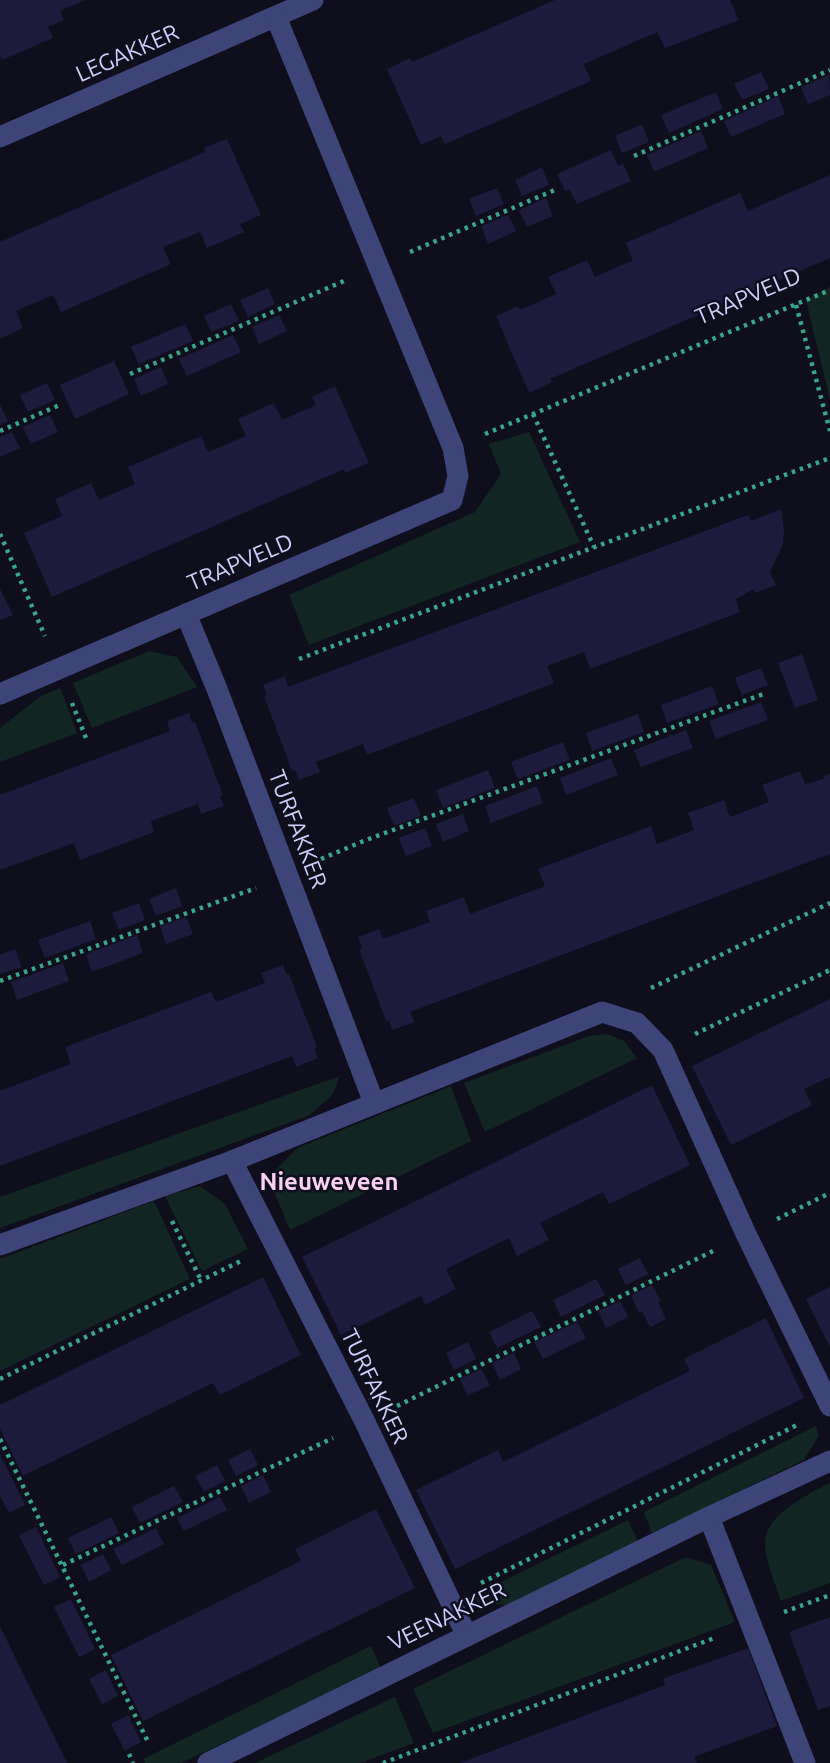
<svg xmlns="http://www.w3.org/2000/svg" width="830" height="1763" viewBox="0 0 830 1763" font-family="Ubuntu,sans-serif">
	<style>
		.green { fill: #112622 }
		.building { fill: #1d1b3c }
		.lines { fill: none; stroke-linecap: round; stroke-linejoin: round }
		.path { stroke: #38a58c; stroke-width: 4.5; stroke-dasharray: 3.5 5; stroke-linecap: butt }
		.minor { stroke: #3d4478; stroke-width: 21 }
		.labels { text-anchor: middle; stroke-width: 5; stroke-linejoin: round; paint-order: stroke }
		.street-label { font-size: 23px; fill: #ced0fb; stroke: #0e0e1d }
		.neighbourhood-label { font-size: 24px; font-weight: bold; fill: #fbd0f2; stroke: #0e0e1d }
	</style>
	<rect width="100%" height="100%" fill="#0e0e1d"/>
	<g class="green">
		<polygon points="830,287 830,400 806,300"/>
		<polygon points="529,432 580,542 309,645 289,595 475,512 501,474 489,444"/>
		<polygon points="149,651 177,657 197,687 92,728 73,683"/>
		<polygon points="60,688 77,733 0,762 0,728 41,696"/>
		<polygon points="607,1034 624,1041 637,1058 485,1132 464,1083 589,1036"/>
		<polygon points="340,1076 333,1094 310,1115 0,1228 0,1197"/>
		<polygon points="451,1086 471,1141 290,1230 274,1192 276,1170 297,1148"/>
		<polygon points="200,1186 225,1204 248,1249 202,1271 165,1196"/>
		<polygon points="154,1201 190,1279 0,1371 0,1259"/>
		<polygon points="816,1426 819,1436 804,1460 652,1533 644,1512"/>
		<path d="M830,1483V1583L781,1601C776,1585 765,1560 765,1543C765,1514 809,1494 830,1483Z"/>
		<polygon points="628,1520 638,1541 506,1605 478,1603 472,1596"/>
		<polygon points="686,1557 711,1565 735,1622 433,1733 413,1689"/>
		<polygon points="371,1646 381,1668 181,1763 145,1763 143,1759"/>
		<polygon points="395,1697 414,1743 360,1763 255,1763"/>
	</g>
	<g class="building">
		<polygon points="0,0 85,0 60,11 64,20 48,27 53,38 2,60 0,56"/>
		<polygon points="555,0 730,0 739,20 665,48 657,32 584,64 591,81 445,144 441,136 421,145 387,69 410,58 412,62"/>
		<polygon points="761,72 769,89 742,100 734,84"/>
		<polygon points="829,75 830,95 808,104 801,87"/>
		<polygon points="716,92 723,109 669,133 661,115"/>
		<polygon points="778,96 785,114 731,137 724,121"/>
		<polygon points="642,124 649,142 622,153 615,136"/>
		<polygon points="701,131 708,148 654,172 647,155"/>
		<polygon points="227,139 261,215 240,224 244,232 207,248 200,232 163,247 171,264 61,312 53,295 16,311 23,328 0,339 0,242 205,152 204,148"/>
		<polygon points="611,150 618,166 623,164 631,181 577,204 569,189 565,191 557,174"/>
		<polygon points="542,167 549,185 522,196 515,180"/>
		<polygon points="830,175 830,258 550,379 552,382 529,393 496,316 518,306 520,310 556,294 548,277 587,260 595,277 633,260 626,243 740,193 748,211"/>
		<polygon points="497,188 504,204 476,216 469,199"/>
		<polygon points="546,198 553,216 527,227 519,210"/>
		<polygon points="508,215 516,231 488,244 481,226"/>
		<polygon points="268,288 275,304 248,317 240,300"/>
		<polygon points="231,304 239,321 211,332 204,316"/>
		<polygon points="279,315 287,331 259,344 252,327"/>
		<polygon points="185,324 193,341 139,364 131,347"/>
		<polygon points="233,335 241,352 187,376 179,359"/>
		<polygon points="114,361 129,394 75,419 60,385"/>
		<polygon points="161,367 168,384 141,396 134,379"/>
		<polygon points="47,383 55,400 28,412 20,395"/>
		<polygon points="335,386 369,463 345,473 344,469 52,597 24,533 62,516 55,499 91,483 99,500 135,484 128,467 201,436 208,452 246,436 238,419 274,403 282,420 316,405 312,397"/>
		<polygon points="0,405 8,421 0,425"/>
		<polygon points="50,415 58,432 31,444 23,427"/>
		<polygon points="12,432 20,448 0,457 0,437"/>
		<polygon points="781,509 784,530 783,545 770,572 776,585 755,593 754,589 736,599 740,612 590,669 584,652 547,666 554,683 367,755 363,744 316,762 320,772 299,780 295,770 292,771 264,696 267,695 263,685 285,676 288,687 748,515 751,521"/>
		<polygon points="0,589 13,615 0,620"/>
		<polygon points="802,654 818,700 795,708 778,663"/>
		<polygon points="761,668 768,685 742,695 735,678"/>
		<polygon points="712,686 719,704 667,723 661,705"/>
		<polygon points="761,702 768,720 716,739 709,721"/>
		<polygon points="189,713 192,723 195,722 223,795 220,796 224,806 201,814 198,804 151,821 154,832 80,860 74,843 0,870 0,795 170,731 167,721"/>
		<polygon points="638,714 644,732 592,751 586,733"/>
		<polygon points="686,730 693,748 641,767 634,750"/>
		<polygon points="563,742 570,760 518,779 511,762"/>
		<polygon points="611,758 618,775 566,795 560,778"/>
		<polygon points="488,770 495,788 443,808 436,790"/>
		<polygon points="800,771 805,784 824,779 823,776 830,774 830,854 410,1012 415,1022 392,1030 389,1020 386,1021 359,949 362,948 358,937 379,929 383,939 430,922 426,911 464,897 470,914 545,886 538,869 651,826 657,844 694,830 688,813 724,800 730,817 769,802 762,785"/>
		<polygon points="537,786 543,803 491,823 485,806"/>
		<polygon points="414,798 421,816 394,826 387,808"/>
		<polygon points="463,814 469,831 443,842 436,824"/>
		<polygon points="425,828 432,846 406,856 399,838"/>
		<polygon points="176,888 182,906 156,916 149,899"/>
		<polygon points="139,903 145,920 119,930 112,913"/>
		<polygon points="186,917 193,934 166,944 160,926"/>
		<polygon points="90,921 96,939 45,958 38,940"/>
		<polygon points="137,935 143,953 92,972 86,954"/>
		<polygon points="15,949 22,967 0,974 0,955"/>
		<polygon points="63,963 69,981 17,1000 11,982"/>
		<polygon points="283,965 287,975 289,974 317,1047 314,1048 318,1058 296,1067 292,1056 0,1166 0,1091 71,1064 65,1047 211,992 216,1002 265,983 261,973"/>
		<polygon points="830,999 830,1077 804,1089 812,1105 731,1145 692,1066"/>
		<polygon points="652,1085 690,1165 609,1204 603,1192 540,1223 549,1240 517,1256 509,1238 446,1269 456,1289 425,1305 421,1296 341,1335 302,1257"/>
		<polygon points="640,1258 648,1274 626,1285 618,1269"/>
		<polygon points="263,1277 301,1355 220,1395 213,1383 23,1476 0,1429 0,1405"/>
		<polygon points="596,1279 605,1295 561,1317 553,1300"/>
		<polygon points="652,1285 661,1301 658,1302 666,1319 650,1327 642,1311 639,1313 631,1295"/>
		<polygon points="830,1287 830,1348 806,1299"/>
		<polygon points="620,1301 628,1317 606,1328 598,1311"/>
		<polygon points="532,1311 541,1327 497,1348 489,1332"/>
		<polygon points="766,1318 804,1398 455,1569 416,1490 498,1450 503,1462 659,1386 690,1371 684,1359"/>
		<polygon points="577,1322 586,1338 543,1359 534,1342"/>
		<polygon points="468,1342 476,1359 454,1370 446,1353"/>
		<polygon points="514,1353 521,1369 500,1380 492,1363"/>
		<polygon points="481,1369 490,1385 467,1396 460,1379"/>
		<polygon points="250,1449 258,1465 236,1476 228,1460"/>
		<polygon points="0,1454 25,1505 9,1513 0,1496"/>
		<polygon points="217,1465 225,1481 204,1492 195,1476"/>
		<polygon points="263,1475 271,1492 249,1503 241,1486"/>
		<polygon points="174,1486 183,1502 140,1523 132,1507"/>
		<polygon points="220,1497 227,1510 184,1531 177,1518"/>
		<polygon points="376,1509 415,1588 143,1721 111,1655 301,1561 295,1549"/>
		<polygon points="111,1517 119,1533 76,1554 68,1538"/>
		<polygon points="36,1527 60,1577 44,1585 19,1535"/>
		<polygon points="156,1528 164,1544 122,1565 113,1549"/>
		<polygon points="103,1554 111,1570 89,1582 81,1565"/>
		<polygon points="71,1599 95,1649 79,1657 54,1607"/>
		<polygon points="830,1617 830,1706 818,1710 789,1632"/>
		<polygon points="0,1626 15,1657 67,1763 0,1763"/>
		<polygon points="748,1648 777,1726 694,1757 697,1763 460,1763 665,1685 663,1680 665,1678"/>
		<polygon points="106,1670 118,1696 102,1704 89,1679"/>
		<polygon points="128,1715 141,1742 125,1751 111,1724"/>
	</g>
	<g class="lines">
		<g class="path">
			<polyline points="634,156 830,70"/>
			<polyline points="410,252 557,189"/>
			<polyline points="796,305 830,431"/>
			<polyline points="130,374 344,281"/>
			<polyline points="533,414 594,547"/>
			<polyline points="0,431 62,404"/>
			<polyline points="485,434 830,290"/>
			<polyline points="0,534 45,636"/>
			<polyline points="299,659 830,458"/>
			<polyline points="72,703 86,738"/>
			<polyline points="321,859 366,840 766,693"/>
			<polyline points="0,981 256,888"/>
			<polyline points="651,988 830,903"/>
			<polyline points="695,1034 830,970"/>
			<polyline points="777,1219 830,1193"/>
			<polyline points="172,1221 201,1280"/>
			<polyline points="0,1379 241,1261"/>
			<polyline points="397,1406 713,1251"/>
			<polyline points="0,1439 149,1744"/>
			<polyline points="63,1565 333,1438"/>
			<polyline points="481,1583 799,1424"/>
			<polyline points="784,1612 830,1595"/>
			<polyline points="129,1754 133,1763"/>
			<polyline points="383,1763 717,1637"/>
		</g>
		<g class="minor">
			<polyline points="0,137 313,0"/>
			<polyline points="186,614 217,689 374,1103"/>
			<polyline points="0,694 452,500 458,476 453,448 276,17"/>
			<polyline points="232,1161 365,1422 467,1636"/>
			<polyline points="0,1245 232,1161 602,1012 637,1023 663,1050 746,1234 830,1406"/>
			<polyline points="709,1517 805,1763"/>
			<polyline points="208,1763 709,1517 830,1461"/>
		</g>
	</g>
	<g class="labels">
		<g class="street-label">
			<text transform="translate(127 53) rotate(-24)" y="8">LEGAKKER</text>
			<text transform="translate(748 296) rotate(-23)" y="8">TRAPVELD</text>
			<text transform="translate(240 562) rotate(-23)" y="8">TRAPVELD</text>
			<text transform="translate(298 829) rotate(69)" y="8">TURFAKKER</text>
			<text transform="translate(375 1386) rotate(64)" y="8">TURFAKKER</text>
			<text transform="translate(447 1616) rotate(-26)" y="8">VEENAKKER</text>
		</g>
		<g class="neighbourhood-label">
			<text x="329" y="1190">Nieuweveen</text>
		</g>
	</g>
</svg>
